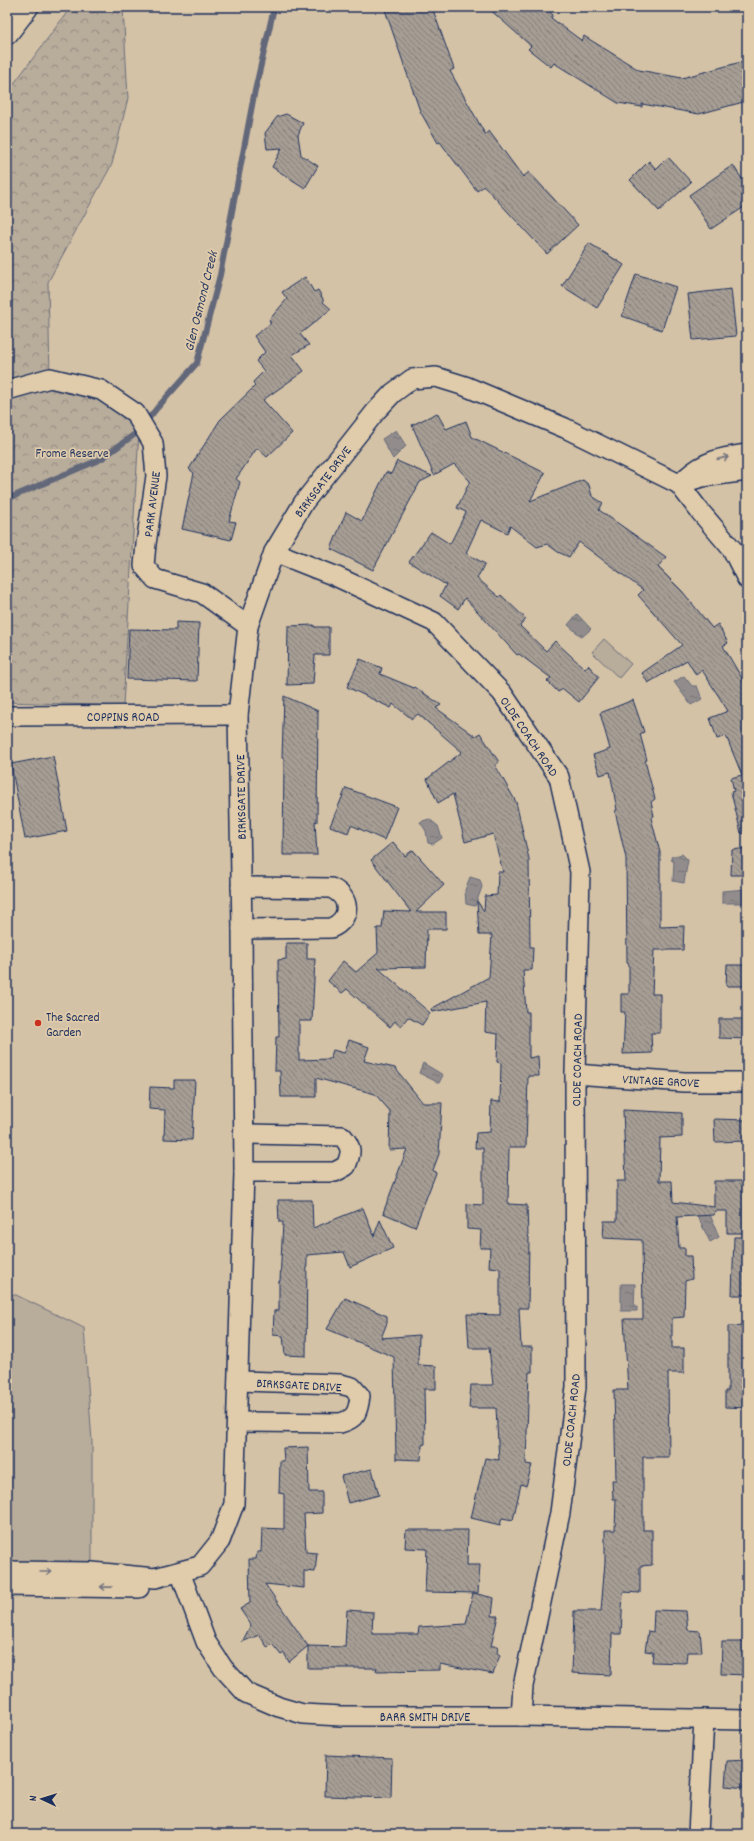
<svg xmlns="http://www.w3.org/2000/svg" width="754" height="1841" viewBox="0 0 754 1841" font-family="Dekko,sans-serif">
	<style>
		.forest { fill: url(#forest-crowns); stroke: #6a6e7c }
		.pitch { fill: #b8ac9b; stroke: #6a6e7c }
		.water { fill: url(#water-ripples); stroke: #62677a }
		.lines { fill: none; stroke-linecap: round; stroke-linejoin: round }
		.stream { stroke: #62677a; stroke-width: 6 }
		.building { fill: url(#building-back-hatch); stroke: #1b2f5e }
		.minor-casing { stroke: #1b2f5e; stroke-width: 22 }
		.trunk-casing { stroke: #1b2f5e; stroke-width: 25 }
		.minor { stroke: #e0cbaa; stroke-width: 19 }
		.trunk { stroke: #e0cbaa; stroke-width: 22 }
		.oneway { stroke: #747580 }
		.poi-dot { fill: #c8321e; stroke: #e0cbaa; stroke-width: 1.5 }
		.labels { text-anchor: middle; stroke-width: 3.5; stroke-linejoin: round; paint-order: stroke }
		.park-label { font-size: 13px; fill: #2b3c64; stroke: #e0cbaa }
		.street-label { font-size: 13px; fill: #1b2f5e; stroke: #e0cbaa }
		.poi-label { font-size: 13px; fill: #1b2f5e; stroke: #e0cbaa; text-anchor: start }
		.water-label { font-size: 14px; font-style: italic; fill: #2d3d65; stroke: #e0cbaa }
	</style>
	<defs>
		<pattern id="forest-crowns" width="20" height="18" patternUnits="userSpaceOnUse"><rect width="20" height="18" fill="#b8ac9b"/><path d="M2 6a3 3 0 1 1 6 0M12 15a3 3 0 1 1 6 0" fill="none" stroke="#958c82"/></pattern>
		<pattern id="water-ripples" width="26" height="14" patternUnits="userSpaceOnUse"><rect width="26" height="14" fill="#928d8c"/><path d="M2 4q2-2 4 0t4 0M15 11q2-2 4 0t4 0" fill="none" stroke="#767476"/></pattern>
		<pattern id="building-back-hatch" width="6" height="6" patternUnits="userSpaceOnUse"><rect width="6" height="6" fill="#a69d94"/><path d="M-1 5l2 2M0 0l6 6M5-1l2 2" fill="none" stroke="#86807c"/></pattern>
	</defs>
	<rect width="100%" height="100%" fill="#d4c2a6"/>
	<filter id="ink" filterUnits="userSpaceOnUse"><feTurbulence type="fractalNoise" baseFrequency=".025" numOctaves="2"/><feDisplacementMap in="SourceGraphic" scale="8" xChannelSelector="R" yChannelSelector="G"/><feConvolveMatrix kernelMatrix="1 2 1 2 8 2 1 2 1" color-interpolation-filters="sRGB"/></filter>
	<g filter="url(#ink)">
		<polygon class="forest" points="71,7 123,7 128,98 112,164 48,282 50,378 101,390 139,431 123,706 7,702 7,93"/>
		<g class="pitch">
			<polygon points="604,639 631,664 619,678 592,652"/>
			<polygon points="7,1294 16,1295 84,1328 92,1442 92,1564 7,1563"/>
		</g>
		<g class="water">
			<polygon points="396,430 406,446 393,459 382,439"/>
			<polygon points="577,614 591,629 582,637 568,625"/>
			<polygon points="684,676 692,686 697,686 702,699 691,705 674,682"/>
			<polygon points="429,819 438,826 442,838 433,844 428,843 426,831 420,822"/>
			<polygon points="682,854 688,860 684,883 673,881 674,861 672,861 671,857"/>
			<polygon points="470,877 480,880 482,887 475,906 466,904 465,890"/>
			<polygon points="747,889 747,903 722,903 722,891"/>
			<polygon points="423,1063 443,1075 439,1083 419,1073"/>
			<polygon points="709,1212 719,1237 710,1242 697,1215"/>
			<polygon points="621,1284 635,1284 634,1307 637,1307 637,1311 621,1311"/>
		</g>
		<g class="lines">
			<polyline class="stream" points="7,499 101,459 139,431 157,408 197,363 220,275 254,95 273,12"/>
		</g>
		<g class="building">
			<polygon points="384,7 432,7 454,69 450,71 485,134 489,131 523,177 529,172 578,225 547,254 484,186 477,191 440,142 438,143 420,111"/>
			<polygon points="487,7 544,7 553,15 551,18 582,41 584,36 639,70 682,78 741,62 742,66 747,64 747,101 699,114 642,104 642,107 618,103 554,63 551,67 528,49 531,46"/>
			<polygon points="286,114 303,123 298,135 301,155 318,166 305,188 272,167 282,148 267,149 265,133 277,117"/>
			<polygon points="668,157 691,182 659,211 630,180 649,161 656,169"/>
			<polygon points="733,165 747,187 747,205 711,229 689,195"/>
			<polygon points="589,243 624,265 597,308 562,286"/>
			<polygon points="636,274 676,287 662,330 622,316"/>
			<polygon points="305,277 314,292 318,290 323,299 323,302 331,309 300,334 309,345 292,355 304,371 263,400 292,433 267,457 257,448 236,479 240,482 229,521 236,522 231,540 182,529 194,473 189,469 220,420 255,386 253,382 264,371 256,361 265,352 254,336 271,323 269,320 287,299 282,292"/>
			<polygon points="731,289 736,336 693,340 688,294"/>
			<polygon points="437,413 446,429 466,421 472,437 545,473 530,501 583,480 589,485 592,496 603,503 599,510 666,557 658,567 682,591 712,628 718,624 728,643 723,646 747,687 747,833 741,833 731,792 734,791 731,778 742,775 726,736 717,739 710,718 728,711 702,670 696,675 687,660 648,683 642,673 682,645 638,595 643,590 579,542 569,557 558,552 547,544 537,547 510,526 507,533 481,520 466,553 485,564 477,578 499,597 501,595 526,619 520,626 546,651 555,641 585,669 588,665 599,677 579,702 563,689 558,692 547,681 551,678 519,654 517,655 465,598 458,609 440,596 446,585 409,562 431,532 450,544 466,512 457,508 470,481 454,464 434,475 412,425"/>
			<polygon points="397,461 432,476 420,482 373,570 331,549 346,512 362,521 386,472 391,474"/>
			<polygon points="176,622 199,623 197,681 127,679 129,629 176,630"/>
			<polygon points="314,625 314,627 329,627 329,655 315,655 313,684 287,685 288,626"/>
			<polygon points="360,659 382,668 380,674 414,688 415,687 441,705 436,708 475,736 480,733 499,762 495,765 516,802 529,859 530,947 533,947 532,970 523,970 526,1012 529,1012 529,1058 538,1056 539,1076 528,1076 526,1147 509,1147 508,1204 527,1205 528,1237 529,1237 528,1308 519,1308 521,1347 532,1347 532,1372 529,1372 526,1464 532,1465 526,1486 521,1484 513,1520 502,1518 500,1525 471,1518 485,1458 499,1460 496,1408 469,1408 471,1385 493,1385 489,1348 469,1348 467,1314 500,1315 500,1268 489,1267 490,1248 480,1248 481,1230 467,1229 467,1204 483,1205 483,1148 475,1148 476,1133 490,1132 491,1101 500,1102 501,1063 497,1062 498,1034 485,1032 486,1002 432,1012 431,1009 489,977 492,935 479,935 477,901 484,911 485,896 497,895 498,872 503,872 493,834 465,842 453,794 438,803 427,779 462,752 418,714 412,719 393,704 391,708 347,687"/>
			<polygon points="284,696 318,711 317,822 315,821 317,855 283,855 284,758 282,758"/>
			<polygon points="633,700 644,732 640,734 647,760 645,761 655,799 651,802 654,816 651,818 660,852 660,927 684,926 683,950 654,950 652,994 660,994 660,1033 651,1033 652,1053 623,1054 625,1012 621,1012 621,994 629,994 629,964 627,963 626,858 615,811 617,810 610,772 600,775 593,755 610,749 600,713"/>
			<polygon points="53,756 67,831 25,839 11,764"/>
			<polygon points="346,788 397,807 384,840 351,825 348,833 330,826"/>
			<polygon points="393,842 405,856 413,850 444,885 416,912 446,912 446,929 427,929 426,967 378,968 430,1013 422,1025 408,1017 400,1027 395,1021 390,1027 347,989 342,993 328,981 343,961 356,972 378,953 377,928 382,928 384,911 411,912 371,860"/>
			<polygon points="747,848 747,875 731,875 732,850"/>
			<polygon points="286,943 307,943 307,959 315,959 312,1021 299,1021 299,1060 330,1059 333,1050 344,1053 349,1040 369,1047 364,1061 395,1068 423,1103 442,1103 439,1154 433,1170 436,1173 415,1227 383,1213 407,1149 389,1150 390,1111 375,1094 316,1078 316,1097 281,1097 280,1071 275,1071 276,1037 279,1037 278,960 286,959"/>
			<polygon points="727,965 747,965 747,986 726,986"/>
			<polygon points="719,1019 747,1019 747,1039 719,1038"/>
			<polygon points="174,1080 195,1080 192,1140 164,1139 165,1110 149,1109 150,1087 174,1088"/>
			<polygon points="623,1110 682,1113 682,1137 660,1138 659,1181 672,1181 673,1202 714,1207 714,1181 747,1181 747,1233 727,1233 727,1211 715,1211 714,1215 677,1217 679,1248 685,1248 685,1256 691,1256 692,1279 685,1281 684,1317 672,1318 672,1348 684,1348 684,1373 668,1373 669,1457 643,1457 643,1530 652,1530 652,1565 640,1566 640,1593 623,1592 621,1634 612,1634 611,1675 572,1673 574,1611 601,1611 605,1562 605,1530 615,1530 616,1499 613,1499 612,1480 616,1480 614,1390 628,1390 624,1319 643,1319 642,1240 603,1238 604,1221 617,1221 617,1181 626,1181"/>
			<polygon points="714,1119 747,1120 747,1141 715,1142"/>
			<polygon points="278,1200 312,1200 313,1228 363,1208 374,1236 380,1220 393,1248 350,1267 344,1252 307,1255 306,1356 285,1355 283,1336 273,1335 274,1311 279,1310 279,1281 280,1281 283,1222 279,1222"/>
			<polygon points="734,1237 747,1237 747,1295 732,1295"/>
			<polygon points="345,1298 387,1316 387,1323 381,1338 419,1335 418,1365 436,1366 436,1389 424,1389 425,1444 422,1445 421,1460 396,1459 394,1357 327,1329"/>
			<polygon points="747,1325 747,1408 725,1407 725,1391 728,1391 728,1326"/>
			<polygon points="308,1447 309,1492 322,1492 322,1513 304,1514 306,1552 317,1553 315,1572 304,1571 304,1588 265,1584 308,1646 345,1647 347,1610 373,1612 372,1634 418,1634 419,1627 466,1624 473,1593 494,1598 492,1616 498,1616 491,1646 498,1646 497,1653 500,1655 493,1674 440,1664 440,1670 376,1671 377,1668 308,1668 308,1646 289,1662 284,1653 281,1655 272,1644 268,1648 259,1635 242,1642 251,1625 240,1609 250,1603 249,1559 256,1559 257,1552 261,1552 262,1528 284,1529 284,1494 279,1493 280,1461 284,1461 283,1448"/>
			<polygon points="372,1469 379,1495 348,1503 341,1476"/>
			<polygon points="406,1530 468,1530 467,1565 480,1565 478,1593 425,1592 427,1549 405,1548"/>
			<polygon points="654,1610 686,1611 688,1630 700,1631 702,1652 687,1652 686,1663 652,1662 653,1652 645,1651 648,1631 653,1632"/>
			<polygon points="722,1642 747,1642 747,1675 721,1674"/>
			<polygon points="326,1755 392,1758 391,1798 325,1796"/>
			<polygon points="747,1760 747,1788 725,1786 727,1761"/>
		</g>
		<g class="lines">
			<g class="minor-casing">
				<g id="minor">
					<polyline points="7,390 50,378 101,390 135,413 153,443 156,476 146,544 144,566 155,579 202,593 248,626"/>
					<path d="M686,478C706,460 721,458 747,454"/>
					<polyline points="679,484 698,509 732,549 747,579"/>
					<polyline points="274,552 335,576 434,622 502,693 559,777 580,872 575,1074 576,1387 560,1513 523,1686 521,1716"/>
					<polyline points="7,716 238,715"/>
					<path d="M241,887L331,888C351,897 352,919 331,928L242,929"/>
					<polyline points="575,1074 684,1082 747,1082"/>
					<path d="M243,1134L342,1136C352,1147 352,1152 346,1166L335,1172H244"/>
					<path d="M237,1422L340,1423C356,1419 358,1412 360,1396L352,1387L340,1384L238,1381"/>
					<polyline points="7,1571 92,1572 155,1578 200,1566 220,1541 234,1504 244,1172 242,929 238,715 248,626 274,552 304,502 376,411 393,393 412,379 436,377 465,386 565,428 679,484 702,477 747,471"/>
					<polyline points="180,1572 206,1642 223,1668 246,1693 279,1707 303,1714 341,1716 521,1716 747,1720"/>
					<polyline points="7,1586 139,1588"/>
					<polyline points="698,1834 704,1719"/>
				</g>
			</g>
			<g class="trunk-casing">
				<polyline id="trunk" points="7,33 27,7"/>
			</g>
			<use href="#minor" class="minor"/>
			<use href="#trunk" class="trunk"/>
		</g>
		<defs><path id="oneway-shaft" d="M-6 0H5M1.5-3L5.5 0L1.5 3" fill="none" stroke-width="1.6" stroke-linecap="round" stroke-linejoin="round"/></defs>
		<g class="oneway">
			<use href="#oneway-shaft" transform="translate(723 458) rotate(-13)"/>
			<use href="#oneway-shaft" transform="translate(46 1572)"/>
			<use href="#oneway-shaft" transform="translate(106 1587) rotate(-179)"/>
		</g>
	</g>
	<circle class="poi-dot" cx="38" cy="1023" r="4"/>
	<g class="labels">
		<g class="park-label">
			<text x="72" y="457">Frome Reserve</text>
		</g>
		<g class="street-label">
			<text transform="translate(322 481) rotate(-53)" y="5">BIRKSGATE DRIVE</text>
			<text transform="translate(151 504) rotate(-83)" y="5">PARK AVENUE</text>
			<text x="123" y="721">COPPINS ROAD</text>
			<text transform="translate(530 736) rotate(56)" y="5">OLDE COACH ROAD</text>
			<text transform="translate(240 797) rotate(-91)" y="5">BIRKSGATE DRIVE</text>
			<text transform="translate(576 1060) rotate(-89)" y="5">OLDE COACH ROAD</text>
			<text transform="translate(661 1080) rotate(3)" y="5">VINTAGE GROVE</text>
			<text transform="translate(299 1384) rotate(3)" y="5">BIRKSGATE DRIVE</text>
			<text transform="translate(570 1420) rotate(-84)" y="5">OLDE COACH ROAD</text>
			<text x="425" y="1721">BARR SMITH DRIVE</text>
		</g>
		<g class="poi-label">
			<text x="46" y="1021">The Sacred<tspan x="46" dy="15">Garden</tspan></text>
		</g>
		<g class="water-label">
			<text transform="translate(200 301) rotate(-76)" y="5">Glen Osmond Creek</text>
		</g>
	</g>
	<rect width="754" height="1841" fill="none" stroke="#e0cbaa" stroke-width="24"/>
	<rect x="12" y="12" width="730" height="1817" fill="none" stroke="#1b2f5e" stroke-width="1.5" filter="url(#ink)"/>
	<g transform="translate(42 1799) rotate(274)" stroke="#e0cbaa" stroke-width="3" paint-order="stroke">
	<path d="M0-3L7 15L0 10L-7 15Z" fill="#1b2f5e"/>
	<text y="-6" font-size="11" font-weight="bold" text-anchor="middle" fill="#1b2f5e">N</text>
	</g>
</svg>
